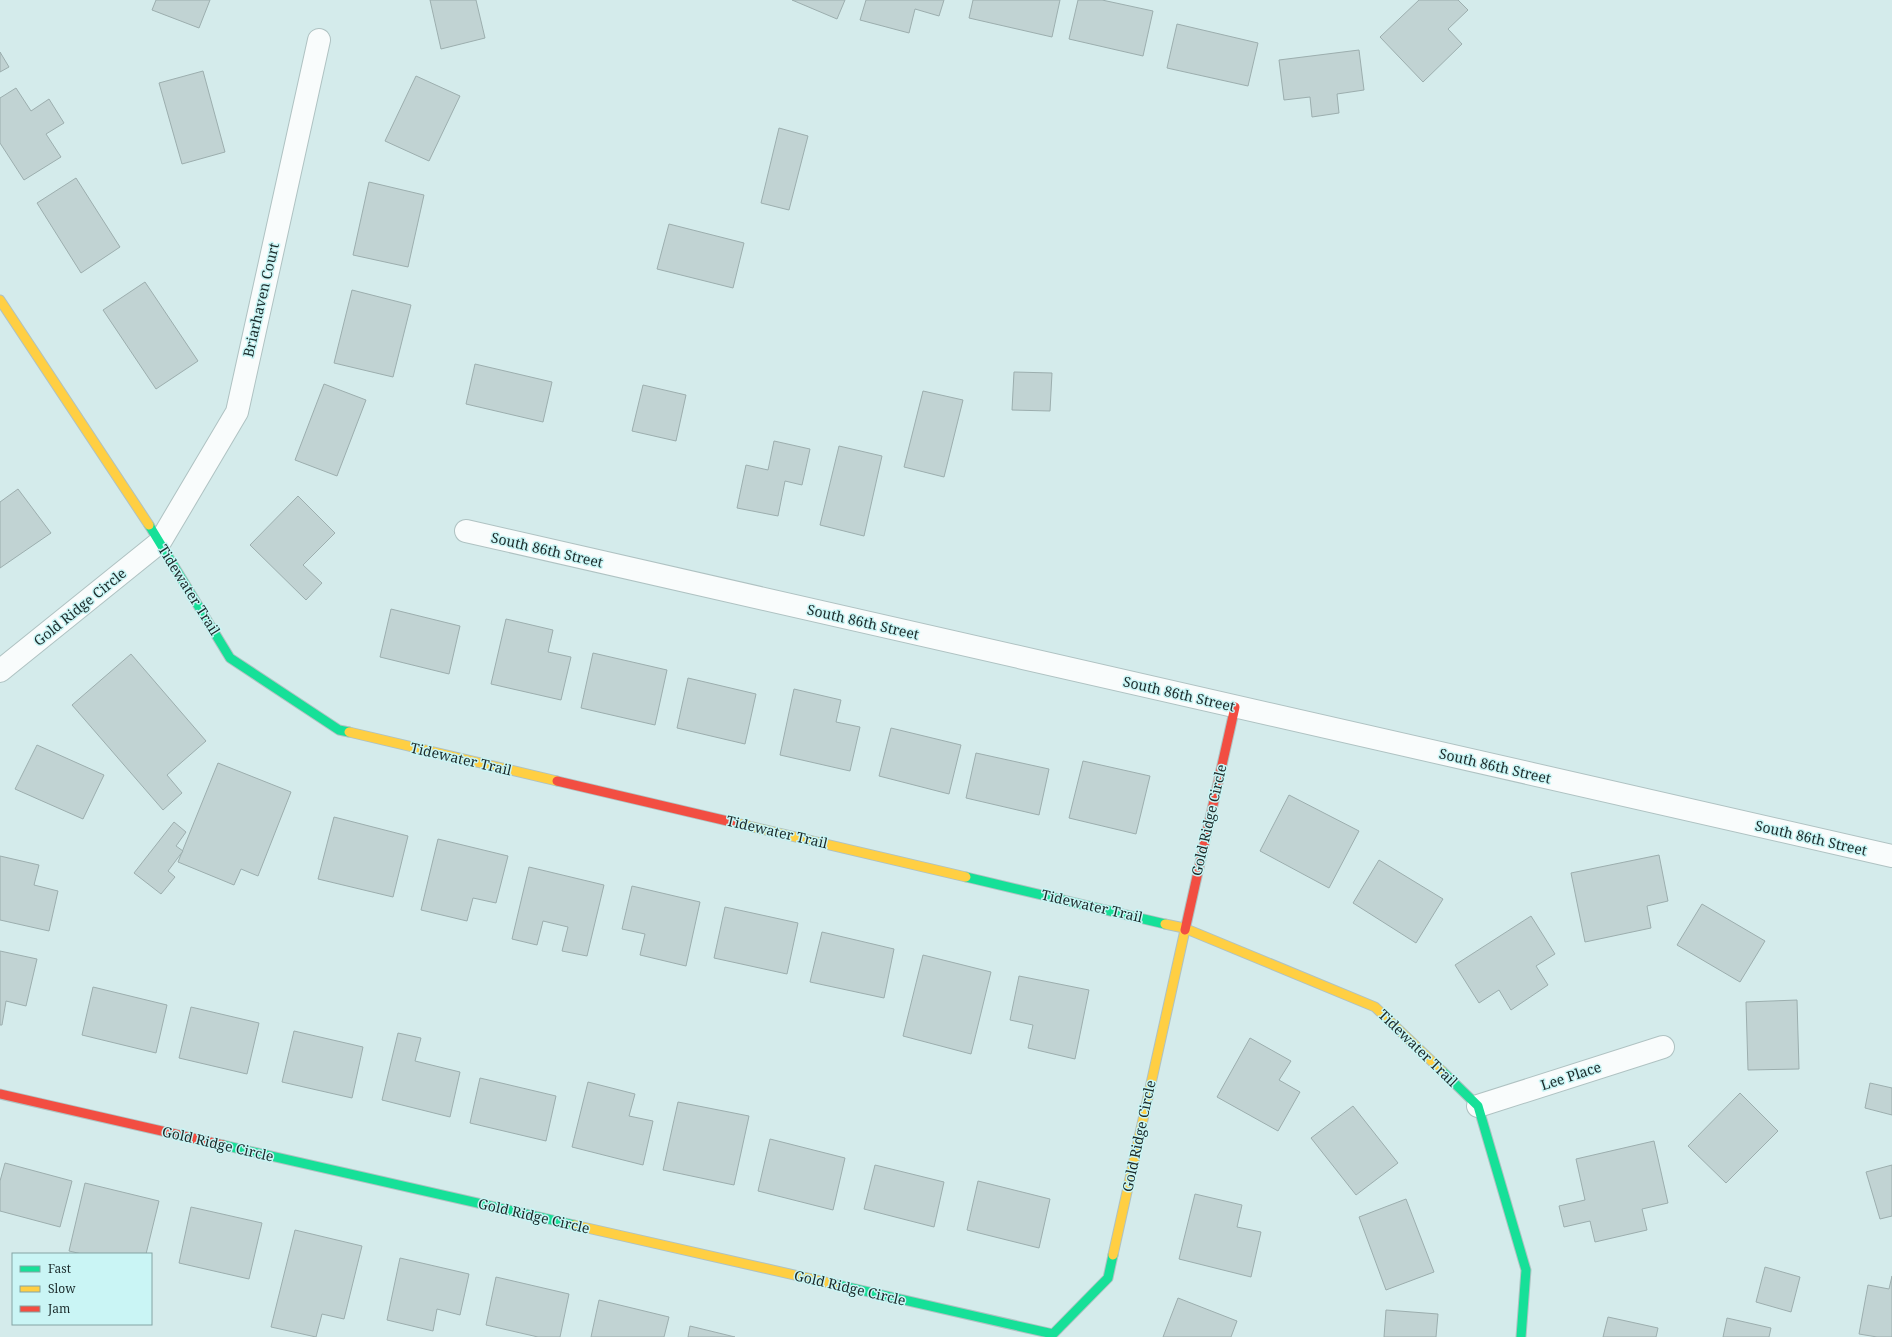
<svg xmlns="http://www.w3.org/2000/svg" width="1892" height="1337" viewBox="0 0 1892 1337" font-family="'Noto Serif',serif">
	<style>
		.building { fill: #c1d3d3; stroke: #9caeae }
		.lines { fill: none; stroke-linecap: round; stroke-linejoin: round }
		.street-casing { stroke: #afc2c2; stroke-width: 24 }
		.fast-casing { stroke: #afc2c2; stroke-width: 11 }
		.slow-casing { stroke: #afc2c2; stroke-width: 11 }
		.jam-casing { stroke: #afc2c2; stroke-width: 11 }
		.street { stroke: #f9fcfc; stroke-width: 22 }
		.fast { stroke: #16e098; stroke-width: 9 }
		.slow { stroke: #ffcf43; stroke-width: 9 }
		.jam { stroke: #f24e42; stroke-width: 9 }
		.labels { text-anchor: middle; stroke-width: 3; stroke-linejoin: round; paint-order: stroke }
		.street-label { font-size: 14px; fill: #1b2b2b; stroke: #caf5f5 }
	</style>
	<rect width="100%" height="100%" fill="#d4ebeb"/>
	<g class="building">
		<polygon points="156,0 210,0 199,28 152,10"/>
		<polygon points="430,0 476,0 485,38 441,49"/>
		<polygon points="792,0 845,0 837,19"/>
		<polygon points="866,0 944,0 939,16 915,9 909,33 860,20"/>
		<polygon points="973,0 1060,0 1052,37 969,18"/>
		<polygon points="1078,0 1102,0 1153,11 1143,56 1069,39"/>
		<polygon points="1419,0 1458,0 1468,10 1448,29 1462,44 1423,82 1380,37"/>
		<polygon points="1177,24 1258,43 1248,86 1167,68"/>
		<polygon points="1359,50 1364,90 1337,94 1339,113 1312,117 1310,97 1284,100 1279,60"/>
		<polygon points="0,52 9,67 0,72"/>
		<polygon points="203,71 225,152 182,164 159,83"/>
		<polygon points="416,76 460,96 429,161 385,141"/>
		<polygon points="16,88 31,111 49,99 64,123 46,134 61,157 24,180 0,143 0,98"/>
		<polygon points="779,128 808,136 789,210 761,203"/>
		<polygon points="76,178 120,247 81,273 37,203"/>
		<polygon points="369,182 424,195 408,267 353,255"/>
		<polygon points="669,224 744,243 733,288 657,269"/>
		<polygon points="145,282 198,361 156,389 103,310"/>
		<polygon points="352,290 411,305 393,377 334,363"/>
		<polygon points="475,364 552,382 543,422 466,404"/>
		<polygon points="1014,372 1052,373 1050,411 1012,410"/>
		<polygon points="324,384 366,400 337,476 295,460"/>
		<polygon points="643,385 686,395 676,441 632,431"/>
		<polygon points="923,391 963,400 944,477 904,467"/>
		<polygon points="774,441 810,449 802,485 785,481 778,516 737,508 746,465 768,470"/>
		<polygon points="839,446 882,456 864,536 820,525"/>
		<polygon points="18,489 51,533 0,568 0,502"/>
		<polygon points="298,496 335,533 303,565 322,583 306,600 250,545"/>
		<polygon points="391,609 460,626 449,674 380,657"/>
		<polygon points="506,619 553,630 548,652 571,657 561,700 491,684"/>
		<polygon points="593,653 667,670 655,725 581,708"/>
		<polygon points="131,654 206,741 167,775 182,793 163,810 72,705"/>
		<polygon points="688,678 756,694 745,744 677,728"/>
		<polygon points="794,689 841,700 836,722 860,727 850,771 780,755"/>
		<polygon points="891,728 961,745 949,794 879,776"/>
		<polygon points="37,745 104,775 83,819 15,789"/>
		<polygon points="976,753 1049,769 1039,815 966,798"/>
		<polygon points="1083,761 1150,776 1136,834 1069,818"/>
		<polygon points="218,763 291,792 258,876 241,869 234,885 178,862"/>
		<polygon points="1289,795 1359,831 1329,888 1260,851"/>
		<polygon points="334,817 408,836 393,897 318,879"/>
		<polygon points="174,822 186,832 176,846 183,851 168,871 175,877 161,894 134,873"/>
		<polygon points="438,839 508,856 496,903 473,898 467,921 421,910"/>
		<polygon points="1659,855 1668,901 1647,906 1651,928 1585,942 1571,873"/>
		<polygon points="0,856 39,865 34,885 58,891 49,931 0,920"/>
		<polygon points="1379,860 1443,899 1416,943 1353,903"/>
		<polygon points="529,867 604,885 587,956 562,951 568,927 543,921 537,945 512,939"/>
		<polygon points="632,886 700,902 686,966 640,955 645,934 622,929"/>
		<polygon points="1702,904 1765,941 1740,982 1677,945"/>
		<polygon points="725,907 798,923 787,974 714,958"/>
		<polygon points="1531,916 1555,954 1536,966 1548,985 1511,1010 1499,990 1479,1003 1455,965"/>
		<polygon points="822,932 894,949 884,998 810,982"/>
		<polygon points="0,951 37,959 26,1006 6,1001 2,1025 0,1025"/>
		<polygon points="923,955 991,972 971,1054 903,1036"/>
		<polygon points="1019,976 1089,990 1075,1059 1028,1048 1033,1025 1010,1020"/>
		<polygon points="93,987 167,1005 156,1053 82,1035"/>
		<polygon points="1797,1000 1799,1069 1748,1070 1746,1002"/>
		<polygon points="191,1007 259,1023 247,1074 179,1058"/>
		<polygon points="294,1031 363,1047 352,1098 282,1082"/>
		<polygon points="398,1033 421,1038 415,1061 460,1072 450,1117 382,1100"/>
		<polygon points="1250,1038 1291,1061 1279,1080 1300,1092 1278,1131 1217,1097"/>
		<polygon points="480,1078 556,1096 546,1141 470,1123"/>
		<polygon points="588,1082 635,1094 629,1116 653,1121 643,1165 572,1147"/>
		<polygon points="1870,1083 1892,1088 1892,1115 1865,1108"/>
		<polygon points="1740,1093 1778,1131 1726,1183 1688,1146"/>
		<polygon points="678,1102 749,1116 734,1185 663,1170"/>
		<polygon points="1353,1106 1398,1163 1356,1195 1311,1138"/>
		<polygon points="770,1139 845,1158 833,1210 758,1191"/>
		<polygon points="1654,1141 1668,1203 1642,1209 1647,1230 1595,1242 1590,1221 1564,1227 1559,1206 1585,1200 1576,1159"/>
		<polygon points="5,1163 72,1181 60,1227 0,1211 0,1181"/>
		<polygon points="875,1165 944,1182 934,1227 864,1209"/>
		<polygon points="1892,1165 1892,1216 1880,1219 1866,1172"/>
		<polygon points="978,1181 1050,1199 1039,1248 967,1230"/>
		<polygon points="85,1183 159,1201 146,1254 82,1254 69,1251"/>
		<polygon points="1195,1194 1242,1205 1237,1227 1261,1232 1251,1277 1179,1259"/>
		<polygon points="1406,1199 1434,1272 1386,1290 1359,1217"/>
		<polygon points="191,1207 262,1223 249,1279 179,1263"/>
		<polygon points="295,1230 362,1246 344,1319 322,1314 316,1337 271,1327"/>
		<polygon points="400,1258 469,1274 460,1315 437,1309 433,1331 387,1320"/>
		<polygon points="1765,1267 1800,1277 1791,1312 1756,1302"/>
		<polygon points="1892,1276 1892,1337 1877,1337 1859,1334 1868,1285 1889,1289"/>
		<polygon points="496,1277 569,1294 560,1337 538,1337 486,1325"/>
		<polygon points="1178,1298 1237,1321 1231,1337 1163,1337"/>
		<polygon points="599,1300 669,1317 664,1337 591,1337"/>
		<polygon points="1386,1310 1438,1314 1436,1337 1384,1337"/>
		<polygon points="1608,1317 1658,1328 1656,1337 1603,1337"/>
		<polygon points="1727,1318 1771,1328 1769,1337 1723,1337"/>
		<polygon points="690,1326 735,1337 688,1337"/>
	</g>
	<g class="lines">
		<g class="street-casing">
			<g id="street">
				<polyline points="466,531 1892,856"/>
				<polyline points="0,671 160,542 237,412 319,40"/>
				<polyline points="1478,1106 1663,1047"/>
			</g>
		</g>
		<g class="fast-casing">
			<g id="fast">
				<polyline points="149,525 230,658 339,730 349,732"/>
				<polyline points="966,877 1165,924"/>
				<polyline points="1442,1071 1478,1106 1526,1270 1521,1337"/>
				<polyline points="223,1145 574,1225"/>
				<polyline points="834,1284 1053,1334 1108,1278 1113,1255"/>
			</g>
		</g>
		<g class="slow-casing">
			<g id="slow">
				<polyline points="0,300 149,525"/>
				<polyline points="349,732 557,781"/>
				<polyline points="736,823 966,877"/>
				<polyline points="1165,924 1184,928 1375,1007 1442,1071"/>
				<polyline points="574,1225 834,1284"/>
				<polyline points="1113,1255 1185,930"/>
			</g>
		</g>
		<g class="jam-casing">
			<g id="jam">
				<polyline points="557,781 736,823"/>
				<polyline points="1185,930 1235,707"/>
				<polyline points="0,1094 223,1145"/>
			</g>
		</g>
		<use href="#street" class="street"/>
		<use href="#fast" class="fast"/>
		<use href="#slow" class="slow"/>
		<use href="#jam" class="jam"/>
	</g>
	<g class="labels">
		<g class="street-label">
			<text transform="translate(261 300) rotate(-77)" y="5">Briarhaven Court</text>
			<text transform="translate(547 550) rotate(13)" y="5">South 86th Street</text>
			<text transform="translate(189 590) rotate(58)" y="5">Tidewater Trail</text>
			<text transform="translate(80 607) rotate(-39)" y="5">Gold Ridge Circle</text>
			<text transform="translate(863 622) rotate(13)" y="5">South 86th Street</text>
			<text transform="translate(1179 694) rotate(13)" y="5">South 86th Street</text>
			<text transform="translate(461 759) rotate(13)" y="5">Tidewater Trail</text>
			<text transform="translate(1495 766) rotate(13)" y="5">South 86th Street</text>
			<text transform="translate(1209 820) rotate(-77)" y="5">Gold Ridge Circle</text>
			<text transform="translate(777 832) rotate(13)" y="5">Tidewater Trail</text>
			<text transform="translate(1811 838) rotate(13)" y="5">South 86th Street</text>
			<text transform="translate(1092 906) rotate(13)" y="5">Tidewater Trail</text>
			<text transform="translate(1418 1048) rotate(44)" y="5">Tidewater Trail</text>
			<text transform="translate(1571 1076) rotate(-18)" y="5">Lee Place</text>
			<text transform="translate(1139 1136) rotate(-78)" y="5">Gold Ridge Circle</text>
			<text transform="translate(218 1144) rotate(13)" y="5">Gold Ridge Circle</text>
			<text transform="translate(534 1216) rotate(13)" y="5">Gold Ridge Circle</text>
			<text transform="translate(850 1288) rotate(13)" y="5">Gold Ridge Circle</text>
		</g>
	</g>
	<rect x="12" y="1253" width="140" height="72" fill="#caf5f5" stroke="#84a4a4"/>
	<rect x="20" y="1266" width="20" height="6" fill="#16e098" stroke="#84a4a4"/>
	<text x="48" y="1273" font-size="12" fill="#1b2b2b">Fast</text>
	<rect x="20" y="1286" width="20" height="6" fill="#ffcf43" stroke="#84a4a4"/>
	<text x="48" y="1293" font-size="12" fill="#1b2b2b">Slow</text>
	<rect x="20" y="1306" width="20" height="6" fill="#f24e42" stroke="#84a4a4"/>
	<text x="48" y="1313" font-size="12" fill="#1b2b2b">Jam</text>
</svg>
